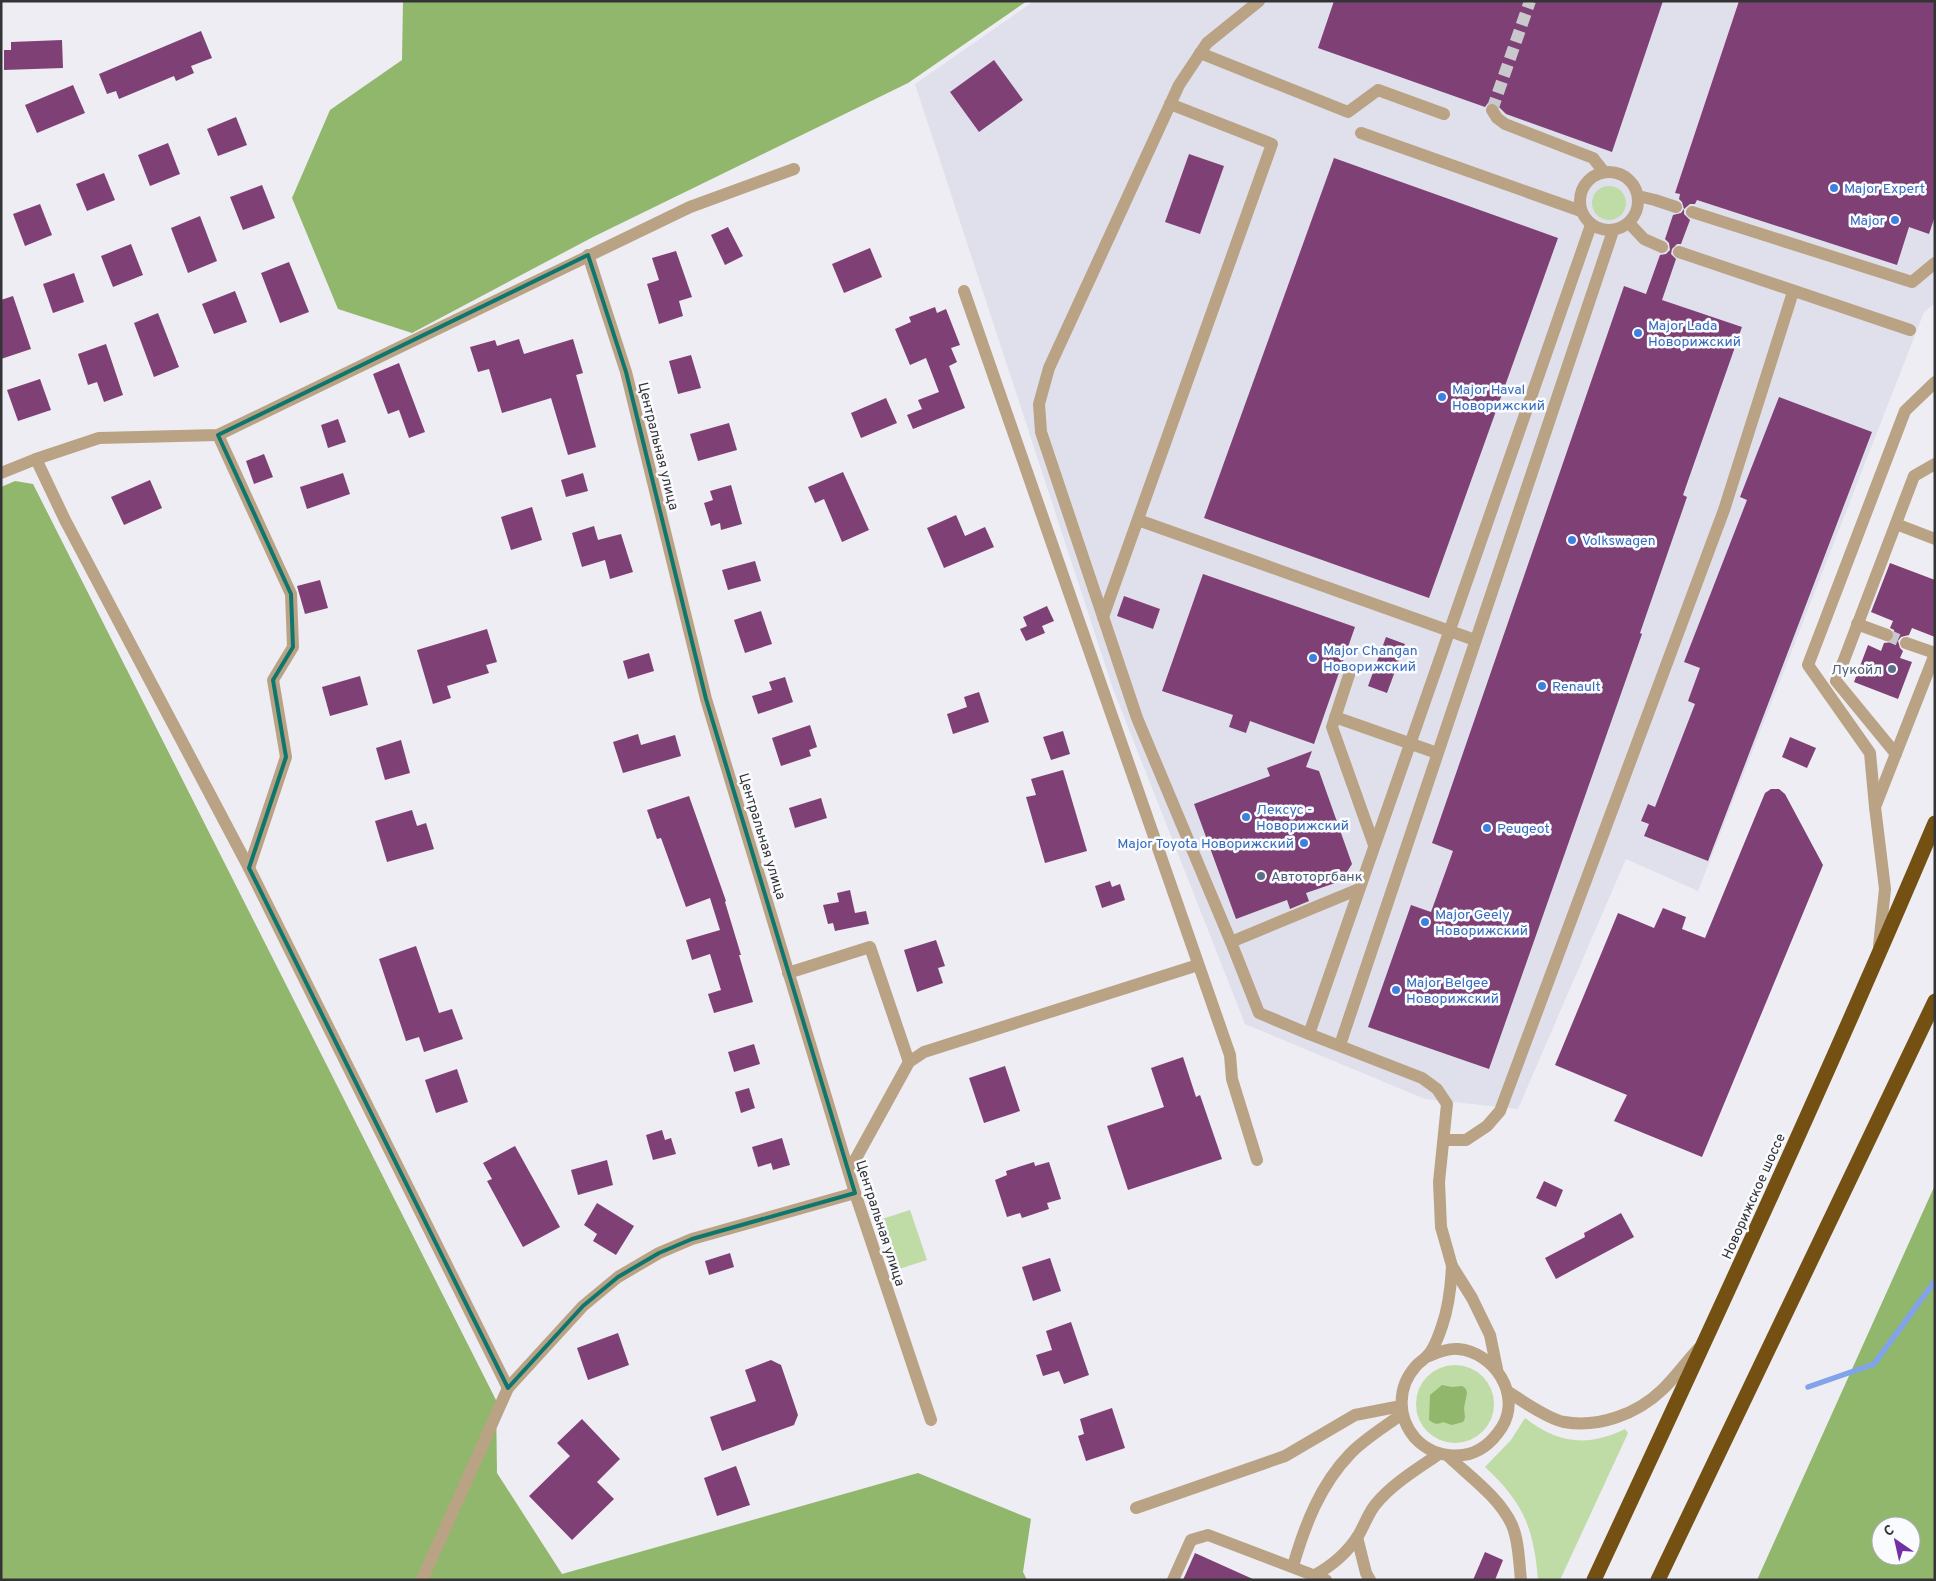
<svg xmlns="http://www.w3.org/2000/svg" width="1936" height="1581" viewBox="0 0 1936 1581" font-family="Overpass,sans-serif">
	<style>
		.built { fill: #e0e0ed }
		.green { fill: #bfdba6 }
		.forest { fill: #91b76c; fill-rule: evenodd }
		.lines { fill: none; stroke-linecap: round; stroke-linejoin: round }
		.stream { stroke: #81a3ea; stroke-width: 5.5 }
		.building { fill: #7f4175 }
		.minor-tunnel { stroke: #c8c8cd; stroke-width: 12; stroke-dasharray: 12 6; stroke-linecap: butt }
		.minor { stroke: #baa385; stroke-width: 12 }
		.highway { stroke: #755013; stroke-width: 15 }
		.marked { fill: none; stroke: #0f766e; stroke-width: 4; stroke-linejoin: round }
		.shop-dot { fill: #3f7fe0; stroke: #fafbfe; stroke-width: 2 }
		.service-dot { fill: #5c6f8a; stroke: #fafbfe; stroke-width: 2 }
		.labels { text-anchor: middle; stroke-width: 5; stroke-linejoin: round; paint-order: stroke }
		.shop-label { font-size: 14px; fill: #366cbe; stroke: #fafbfe; text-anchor: start }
		.street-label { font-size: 14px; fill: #343437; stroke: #fafbfe }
		.service-label { font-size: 14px; fill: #4e5e75; stroke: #fafbfe; text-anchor: end }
	</style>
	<rect width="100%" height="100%" fill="#ededf3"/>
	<polygon class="built" points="1034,1 1935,1 1935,303 1924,312 1698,891 1626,859 1518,1109 1425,1099 1245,1024 1113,689 915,84"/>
	<g class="green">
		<circle cx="1609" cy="203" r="17"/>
		<polygon points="910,1210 927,1260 899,1269 882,1219"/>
		<circle cx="1455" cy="1404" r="39"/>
		<path d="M1525,1418C1558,1444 1588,1447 1625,1429L1628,1433L1560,1580H1538C1534,1528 1523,1502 1485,1467L1511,1440Z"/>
	</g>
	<g class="forest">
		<polygon points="403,1 1027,1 908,83 593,237 412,333 338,309 292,198 330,110 402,60"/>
		<polygon points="15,481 33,484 496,1400 497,1473 562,1574 918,1473 1031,1519 1023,1572 1027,1580 1,1580 1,487"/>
		<path d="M1935,1185V1580H1757ZM1881,1526H1911V1556H1881Z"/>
		<path d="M1442,1385L1452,1387L1462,1386L1466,1389L1467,1393L1464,1408L1465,1418L1463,1422L1452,1425L1443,1422C1437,1425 1434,1424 1429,1420L1430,1395Z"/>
	</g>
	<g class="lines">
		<polyline class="stream" points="1808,1387 1874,1364 1935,1281"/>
	</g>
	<g class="building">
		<polygon points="1334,1 1663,1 1612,152 1506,114 1495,103 1488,103 1485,107 1318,48"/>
		<polygon points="1739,1 1935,1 1935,216 1929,234 1909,227 1897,265 1697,200 1695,204 1690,204 1684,209 1684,214 1690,220 1681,244 1677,244 1672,249 1671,254 1676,259 1662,300 1742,327 1683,495 1687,497 1640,633 1642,634 1489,1069 1368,1027 1411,905 1431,912 1453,851 1432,843 1624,286 1646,294 1660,255 1666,254 1670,250 1669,243 1665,239 1673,215 1681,213 1684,209 1682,202 1679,199 1680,194 1675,193"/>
		<polygon points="201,31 212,58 191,66 194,73 176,81 174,76 119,99 116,91 107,94 99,74"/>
		<polygon points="62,40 63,68 4,70 4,50 11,50 11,42"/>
		<polygon points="994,60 1023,100 979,132 950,92"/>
		<polygon points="73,85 85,113 37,133 25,105"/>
		<polygon points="236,117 247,145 218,156 207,129"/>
		<polygon points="168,143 180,174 150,186 138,155"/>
		<polygon points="1189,154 1224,166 1200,234 1165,222"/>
		<polygon points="1334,158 1558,238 1429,598 1204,518"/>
		<polygon points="104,173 115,200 87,211 76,184"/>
		<polygon points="262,185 275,218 243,230 230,197"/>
		<polygon points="40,204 52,235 25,246 13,214"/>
		<polygon points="200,216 217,261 188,273 171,228"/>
		<polygon points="728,227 743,256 725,265 711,235"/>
		<polygon points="131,244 143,275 113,287 101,256"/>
		<polygon points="870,248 882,277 844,293 832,264"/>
		<polygon points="676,251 692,297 679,301 683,316 659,324 647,284 659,280 652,258"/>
		<polygon points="289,262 309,312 280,323 261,273"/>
		<polygon points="74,273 84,302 53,313 43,284"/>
		<polygon points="235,291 247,322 214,334 202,304"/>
		<polygon points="13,296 31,349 1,359 1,300"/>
		<polygon points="935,307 937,313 946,309 960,345 951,348 957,362 949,366 965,408 913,429 907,415 922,409 918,400 939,392 926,358 910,365 895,329 911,322 909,317"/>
		<polygon points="158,313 179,367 154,377 134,323"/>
		<polygon points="519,339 524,354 573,339 583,373 576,375 596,447 568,455 551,398 502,413 489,369 478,372 470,347 495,340 497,346"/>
		<polygon points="106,344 123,395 104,402 97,382 88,385 78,354"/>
		<polygon points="691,355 701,388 678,394 669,361"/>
		<polygon points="399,363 425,432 409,438 399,410 388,414 373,374"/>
		<polygon points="40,379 51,410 18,421 7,390"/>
		<polygon points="1779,397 1872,432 1708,861 1644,836 1649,824 1641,821 1648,804 1655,807 1695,704 1688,701 1700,668 1684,662 1747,500 1740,497"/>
		<polygon points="886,398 897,423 861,438 851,413"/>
		<polygon points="338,419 346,442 328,448 321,425"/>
		<polygon points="729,423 737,450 698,461 690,434"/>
		<polygon points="264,454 273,477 254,484 246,461"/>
		<polygon points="843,472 869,530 842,542 824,499 815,503 808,487"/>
		<polygon points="343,473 350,494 307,509 300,487"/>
		<polygon points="583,473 588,491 566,497 561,480"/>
		<polygon points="150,480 162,508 124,525 111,497"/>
		<polygon points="731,485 742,524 721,530 720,523 711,526 704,503 713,500 710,491"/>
		<polygon points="532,507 542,540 511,550 501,517"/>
		<polygon points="956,515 965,536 985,527 994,547 944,568 927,528"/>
		<polygon points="594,526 598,540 621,534 633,572 610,579 605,560 582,567 572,533"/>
		<polygon points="755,561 761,581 728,590 722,570"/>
		<polygon points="1890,563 1935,580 1935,637 1912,628 1909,635 1901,637 1898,641 1900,648 1903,651 1900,658 1912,662 1898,699 1854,682 1868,645 1881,651 1884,643 1892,642 1895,637 1894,630 1890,628 1893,621 1871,612"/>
		<polygon points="1203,574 1355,627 1314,744 1250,721 1246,733 1229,727 1233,715 1162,691"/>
		<polygon points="320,580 328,608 305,614 297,586"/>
		<polygon points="1124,596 1160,609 1153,629 1117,616"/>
		<polygon points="1047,606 1054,621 1042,626 1045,633 1026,641 1020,629 1027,626 1023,617"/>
		<polygon points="761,611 772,644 745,653 734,620"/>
		<polygon points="487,629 497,662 486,665 489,673 447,686 451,698 433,704 417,650"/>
		<polygon points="1386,637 1405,644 1387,693 1368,686"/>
		<polygon points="649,653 654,671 628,679 623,661"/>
		<polygon points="360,676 368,705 330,716 322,687"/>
		<polygon points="785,677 793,702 758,714 752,696 772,690 769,682"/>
		<polygon points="979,692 989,722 953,734 947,714 967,707 964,697"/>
		<polygon points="810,725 817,747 809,750 811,756 781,766 772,738"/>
		<polygon points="1063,731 1070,754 1051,760 1043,737"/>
		<polygon points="638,734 641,745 675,735 681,756 623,773 613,742"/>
		<polygon points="1790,737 1816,748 1807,768 1782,757"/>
		<polygon points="401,740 410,773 385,780 376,748"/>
		<polygon points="1312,751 1306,767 1319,771 1352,864 1341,881 1306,893 1309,901 1290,909 1287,900 1236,919 1194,804 1270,776 1267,768"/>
		<polygon points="1063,770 1087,851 1045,863 1026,797 1036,795 1031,779"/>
		<polygon points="1771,789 1779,789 1785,794 1823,865 1702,1157 1614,1121 1627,1095 1555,1065 1618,913 1654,928 1663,908 1686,917 1682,929 1705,938 1765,793"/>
		<polygon points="689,796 726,901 725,902 741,955 739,955 753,1002 714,1013 708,994 721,990 710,954 692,960 686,940 720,930 710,898 686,907 661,838 657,839 647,810"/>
		<polygon points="821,798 827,818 795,828 789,808"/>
		<polygon points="412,810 417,826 426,823 434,849 387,862 375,821"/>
		<polygon points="1110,881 1112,887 1120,884 1125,900 1102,908 1095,886"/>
		<polygon points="850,890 855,913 866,911 869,924 835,931 833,923 828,924 823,905 839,902 837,893"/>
		<polygon points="936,940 945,966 938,968 943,983 917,992 904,950"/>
		<polygon points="416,946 439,1013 452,1009 463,1039 424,1052 419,1037 406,1041 379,959"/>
		<polygon points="754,1044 760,1064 734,1072 728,1052"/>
		<polygon points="1183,1057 1196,1097 1200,1095 1222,1159 1128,1190 1107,1126 1164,1107 1151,1068"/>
		<polygon points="1005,1066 1020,1111 984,1123 969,1078"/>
		<polygon points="457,1069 468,1102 436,1113 425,1080"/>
		<polygon points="749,1088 755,1108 741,1113 735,1092"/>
		<polygon points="662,1130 665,1140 671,1138 676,1154 653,1160 646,1135"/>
		<polygon points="782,1138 790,1165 773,1170 771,1163 758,1167 752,1147"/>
		<polygon points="515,1146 560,1227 523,1247 487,1181 492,1179 483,1163"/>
		<polygon points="607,1160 613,1185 578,1195 571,1170"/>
		<polygon points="1034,1162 1035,1166 1049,1162 1061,1199 1047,1203 1049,1209 1022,1218 1020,1213 1007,1217 995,1180 1007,1175 1006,1171"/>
		<polygon points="1544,1181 1563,1190 1556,1207 1536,1198"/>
		<polygon points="597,1203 634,1226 616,1255 593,1241 597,1234 584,1225"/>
		<polygon points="1621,1213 1634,1237 1556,1279 1545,1258 1585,1237 1584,1233"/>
		<polygon points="730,1253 734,1267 709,1275 705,1261"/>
		<polygon points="1050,1258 1061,1291 1033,1301 1022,1267"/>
		<polygon points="1071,1322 1089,1375 1064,1384 1059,1371 1043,1376 1036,1355 1052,1350 1046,1331"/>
		<polygon points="618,1333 629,1365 588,1380 577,1348"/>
		<polygon points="771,1360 781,1365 798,1415 794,1425 722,1451 710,1417 756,1401 745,1370"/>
		<polygon points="1112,1408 1125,1448 1086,1461 1078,1436 1084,1434 1080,1419"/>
		<polygon points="582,1419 620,1459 597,1482 614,1499 572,1540 529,1496 570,1456 557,1443"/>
		<polygon points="736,1466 750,1505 717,1516 704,1478"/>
		<polygon points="1485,1552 1503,1560 1495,1580 1473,1580"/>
		<polygon points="1195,1553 1255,1580 1183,1580"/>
	</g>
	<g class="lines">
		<g class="minor-tunnel">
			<polyline points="1492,110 1530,1"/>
			<polyline points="1887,635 1906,643"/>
		</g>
		<g class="minor">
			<polyline points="1259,1 1207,43 1179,85 1049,368 1039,404 1041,432 1137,718 1231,942 1259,1013 1309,1034"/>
			<polyline points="1200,53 1348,112 1378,90 1444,114"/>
			<polyline points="1492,110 1497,118 1505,124 1593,158 1604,172"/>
			<polyline points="1361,133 1581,211"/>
			<circle cx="1609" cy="201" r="29"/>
			<polyline points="1638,196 1655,200 1676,207"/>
			<polyline points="1692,212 1912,282 1935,263"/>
			<polyline points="1629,223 1644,239 1662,247"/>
			<polyline points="1679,252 1910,330"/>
			<polyline points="588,255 626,372 706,699 855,1193 931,1420"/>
			<polyline points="964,291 1230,1055 1232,1079 1257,1160"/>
			<polyline points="218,435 291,594 293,647 273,680 286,757 249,868"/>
			<polyline points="1,473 36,459"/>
			<polyline points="1138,520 1475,640"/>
			<polyline points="1896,524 1935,539"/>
			<polyline points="1103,617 1272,144 1170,104"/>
			<polyline points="1857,624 1887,635"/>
			<polyline points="1906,643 1935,653"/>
			<polyline points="1349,675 1332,727 1374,845"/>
			<polyline points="1335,717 1437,753"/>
			<polyline points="1896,754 1836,681 1914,476 1935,464"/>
			<polyline points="1875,807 1870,753 1808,665 1905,411 1935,382"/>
			<polyline points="1231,942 1359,889"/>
			<polyline points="1879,946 1885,889 1875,807 1935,654"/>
			<polyline points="788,973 870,947 909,1062"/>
			<polyline points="1340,1045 1613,231"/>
			<polyline points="1444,1140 1466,1140 1487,1126 1500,1111 1724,510 1793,292"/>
			<polyline points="849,1171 909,1062 924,1052 1198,965"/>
			<path d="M1429,1356C1438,1352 1448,1348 1458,1349C1494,1352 1522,1395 1502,1427C1493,1441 1480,1453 1463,1455C1445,1457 1428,1452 1415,1438C1397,1417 1397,1387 1416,1366C1419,1362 1424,1360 1427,1356C1434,1350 1439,1335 1442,1326C1449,1306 1451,1287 1452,1266"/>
			<polyline points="1497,1369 1490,1335 1472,1298 1452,1266 1447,1248 1441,1227 1439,1182 1447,1104 1437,1089 1422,1078 1309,1034 1591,225"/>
			<polyline points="508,1388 249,868 65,520 36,459 99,438 218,435 690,207 794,169"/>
			<path d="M1507,1391C1521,1400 1548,1419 1564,1422C1599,1428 1637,1414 1662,1390C1675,1378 1686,1362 1698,1349"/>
			<path d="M1448,1456C1470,1477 1499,1497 1512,1525C1519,1541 1519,1563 1521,1580"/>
			<polyline points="1136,1508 1285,1456 1355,1415 1401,1406"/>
			<polyline points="1357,1537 1366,1573 1370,1580"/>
			<path d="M1293,1566C1305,1525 1320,1485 1350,1454C1364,1439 1386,1426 1402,1414"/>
			<path d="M1315,1575C1333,1565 1347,1553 1358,1536C1364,1526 1368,1514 1375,1505C1392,1484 1417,1469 1439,1454"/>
			<polyline points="422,1580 508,1388 583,1306 618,1277 659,1253 692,1239 855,1193"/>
			<polyline points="1173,1580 1191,1540 1208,1535 1326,1580"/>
		</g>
		<g class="highway">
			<path d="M1594,1580C1711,1329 1827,1078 1935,823"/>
			<polyline points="1658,1580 1935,1001"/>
		</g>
	</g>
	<path class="marked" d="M588,255L626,372L706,699L855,1193L692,1239L659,1253L618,1277L583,1306L508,1388L249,868L286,757L273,680L293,647L291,594L218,435Z"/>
	<g class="shop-dot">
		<circle cx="1834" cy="188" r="5"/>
		<circle cx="1895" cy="220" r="5"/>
		<circle cx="1638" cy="333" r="5"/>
		<circle cx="1442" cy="397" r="5"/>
		<circle cx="1572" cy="540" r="5"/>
		<circle cx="1313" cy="658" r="5"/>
		<circle cx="1542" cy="686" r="5"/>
		<circle cx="1246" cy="817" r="5"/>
		<circle cx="1487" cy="828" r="5"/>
		<circle cx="1304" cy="843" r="5"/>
		<circle cx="1425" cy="922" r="5"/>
		<circle cx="1396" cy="990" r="5"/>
	</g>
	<g class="service-dot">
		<circle cx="1892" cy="669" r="5"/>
		<circle cx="1261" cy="876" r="5"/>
	</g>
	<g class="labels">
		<g class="shop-label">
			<text x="1844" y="193">Major Expert</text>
			<text x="1885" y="225" text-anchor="end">Major</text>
			<text x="1648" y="330">Major Lada<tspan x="1648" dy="16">Новорижский</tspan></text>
			<text x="1452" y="394">Major Haval<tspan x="1452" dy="16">Новорижский</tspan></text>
			<text x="1582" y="545">Volkswagen</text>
			<text x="1323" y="655">Major Changan<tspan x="1323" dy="16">Новорижский</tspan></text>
			<text x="1552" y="691">Renault</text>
			<text x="1256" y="814">Лексус -<tspan x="1256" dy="16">Новорижский</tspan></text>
			<text x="1497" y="833">Peugeot</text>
			<text x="1294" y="848" text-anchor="end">Major Toyota Новорижский</text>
			<text x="1435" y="919">Major Geely<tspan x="1435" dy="16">Новорижский</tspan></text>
			<text x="1406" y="987">Major Belgee<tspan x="1406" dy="16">Новорижский</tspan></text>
		</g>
		<g class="street-label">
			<text transform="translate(659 446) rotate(76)" y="5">Центральная улица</text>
			<text transform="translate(763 836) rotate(73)" y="5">Центральная улица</text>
			<text transform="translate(1753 1196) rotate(-66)" y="5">Новорижское шоссе</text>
			<text transform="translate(881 1223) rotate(72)" y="5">Центральная улица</text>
		</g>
		<g class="service-label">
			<text x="1882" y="674">Лукойл</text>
			<text x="1271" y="881" text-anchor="start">Автоторгбанк</text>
		</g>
	</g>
	<rect width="1936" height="1581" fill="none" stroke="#343437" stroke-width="5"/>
	<g transform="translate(1896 1541) rotate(326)"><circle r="24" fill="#fafbfe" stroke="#ababae"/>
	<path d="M0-4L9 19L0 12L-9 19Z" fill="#7330a4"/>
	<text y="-8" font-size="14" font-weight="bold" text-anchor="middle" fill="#343437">С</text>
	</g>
</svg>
